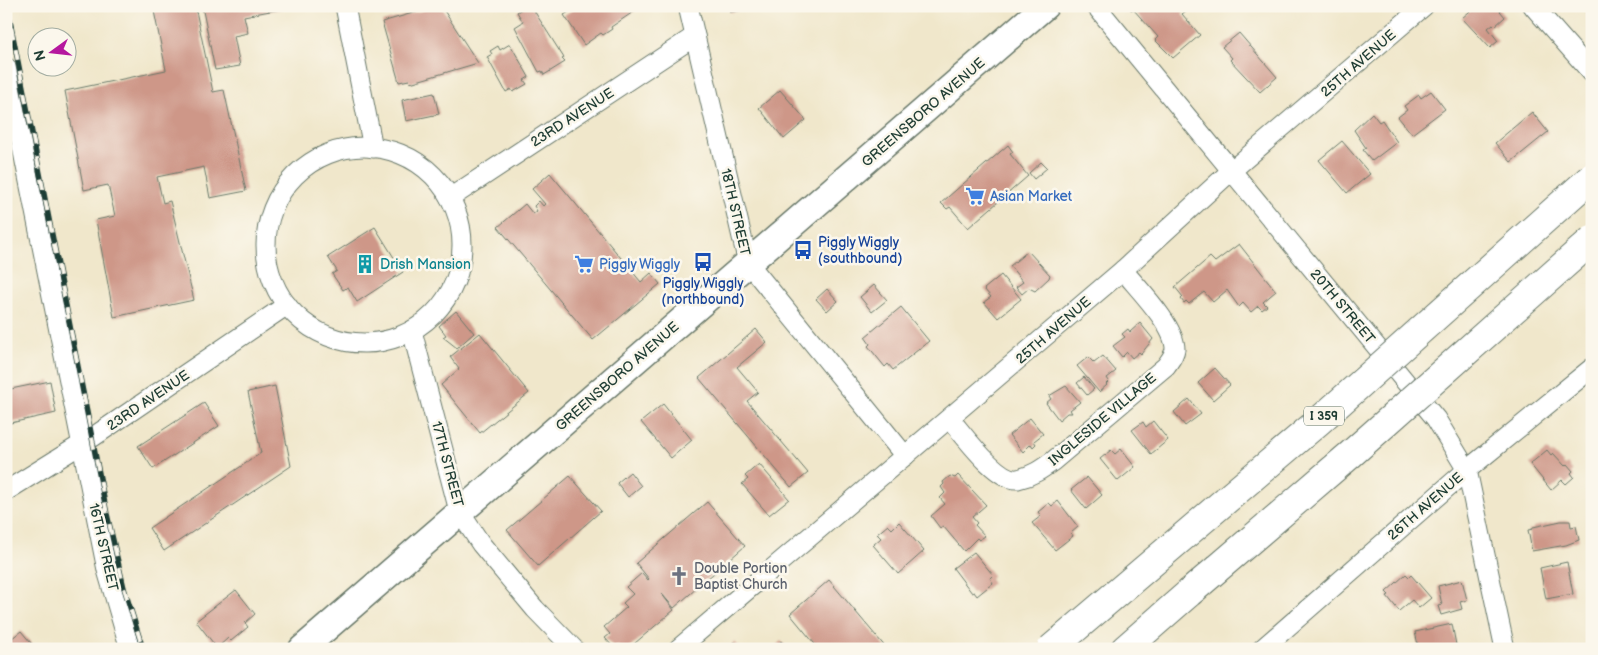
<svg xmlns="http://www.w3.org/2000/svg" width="1598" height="655" viewBox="0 0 1598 655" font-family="'Balsamiq Sans',sans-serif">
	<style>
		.building { fill: #ce9788 }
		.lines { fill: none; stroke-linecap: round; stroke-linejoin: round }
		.minor-casing { stroke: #687869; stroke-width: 21 }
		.secondary-casing { stroke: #687869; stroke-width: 29 }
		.motorway-casing { stroke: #687869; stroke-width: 30 }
		.minor { stroke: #fff; stroke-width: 19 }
		.secondary { stroke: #fff; stroke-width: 26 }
		.motorway { stroke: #fff; stroke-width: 28 }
		.rail-casing { stroke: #1f3d34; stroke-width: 5.5 }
		.rail { stroke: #fbf7ec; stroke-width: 4; stroke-dasharray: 11; stroke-linecap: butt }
		.motorway-bridge-casing { stroke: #687869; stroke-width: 30; stroke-linecap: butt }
		.motorway-bridge { stroke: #fff; stroke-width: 28 }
		.labels { text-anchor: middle; stroke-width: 5; stroke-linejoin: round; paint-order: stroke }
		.shield { fill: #fbf7ec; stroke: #61756b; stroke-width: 1 }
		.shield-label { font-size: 12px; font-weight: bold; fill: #1f3d34 }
		.street-label { font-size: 14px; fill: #1f3d34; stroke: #fbf7ec }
		.shop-label { font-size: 14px; fill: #366cbe; stroke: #fbf7ec; text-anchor: start }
		.transit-label { font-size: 14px; fill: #164399; stroke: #fbf7ec; text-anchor: start }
		.culture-label { font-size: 14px; fill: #0d838f; stroke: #fbf7ec; text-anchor: start }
		.worship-label { font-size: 14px; fill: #5b616d; stroke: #fbf7ec; text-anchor: start }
	</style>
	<rect width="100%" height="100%" fill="#fbf7ec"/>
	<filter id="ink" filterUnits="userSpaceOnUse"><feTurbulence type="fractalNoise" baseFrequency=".02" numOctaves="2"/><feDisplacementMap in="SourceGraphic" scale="10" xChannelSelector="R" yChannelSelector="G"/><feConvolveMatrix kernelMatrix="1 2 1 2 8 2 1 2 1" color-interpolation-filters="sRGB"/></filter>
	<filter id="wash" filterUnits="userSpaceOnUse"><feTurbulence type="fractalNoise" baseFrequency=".0096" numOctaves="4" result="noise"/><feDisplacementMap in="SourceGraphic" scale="20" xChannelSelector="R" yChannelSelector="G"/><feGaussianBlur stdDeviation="1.12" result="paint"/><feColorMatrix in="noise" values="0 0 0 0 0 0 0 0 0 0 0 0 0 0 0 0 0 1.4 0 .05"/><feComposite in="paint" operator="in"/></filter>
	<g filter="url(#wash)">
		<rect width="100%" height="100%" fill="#f0e7cb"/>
		<g id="blocks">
			<g class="building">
				<polygon points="153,6 195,6 213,92 224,90 246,191 210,198 204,167 157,177 163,203 170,201 194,300 114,317 96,220 115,216 108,185 84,190 65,91 166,70"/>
				<polygon points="202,6 291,6 291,7 244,16 248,33 234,36 240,66 215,70"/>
				<polygon points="437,6 441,6 478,63 410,83 409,80 399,82 382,22"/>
				<polygon points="526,6 531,6 564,58 562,59 565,62 544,75 542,71 539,72 515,27 523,22 517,12"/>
				<polygon points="578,6 642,6 611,27 612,29 603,35 601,33 584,45 564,15"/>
				<polygon points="729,6 763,6 763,7 730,12"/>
				<polygon points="1128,6 1183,6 1187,10 1182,14 1200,35 1173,58 1155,40 1158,37 1133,9 1131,10"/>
				<polygon points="1476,6 1496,6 1505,17 1495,26 1493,24 1488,28 1498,41 1490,48 1462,18"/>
				<polygon points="1239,33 1277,77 1260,92 1230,60 1232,58 1222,47"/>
				<polygon points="510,44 529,77 524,80 527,84 513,92 511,89 506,92 487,57 492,54 490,51 498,46 500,50"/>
				<polygon points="780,90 806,120 784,139 759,108"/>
				<polygon points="1431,91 1445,109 1412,134 1398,117 1407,110 1404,106 1419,95 1421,98"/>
				<polygon points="434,93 439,114 406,121 402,100"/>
				<polygon points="1532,112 1548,132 1511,162 1495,143"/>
				<polygon points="1372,113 1379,122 1382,120 1397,142 1372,161 1363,150 1366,148 1354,130"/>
				<polygon points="1342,141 1370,174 1347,193 1319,160"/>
				<polygon points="1008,145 1013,152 1010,154 1028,176 968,228 950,207 947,209 941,203"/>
				<polygon points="1041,162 1047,168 1034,179 1029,173"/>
				<polygon points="550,173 641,282 651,273 660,284 593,340 498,227 525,204 533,214 537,211 534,206 539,201 543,206 545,204 532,189"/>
				<polygon points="375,227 403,272 357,302 348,287 343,290 332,274 337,271 328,257"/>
				<polygon points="1239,244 1276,291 1263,302 1267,306 1262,310 1258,306 1251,312 1243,303 1239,307 1227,290 1213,302 1204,292 1189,304 1186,301 1184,303 1181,299 1183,297 1175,287 1210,257 1215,262"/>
				<polygon points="1028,251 1050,275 1049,278 1035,291 1029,288 1022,294 1016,287 1023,282 1010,266"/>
				<polygon points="1001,275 1021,299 998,318 984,302 991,297 984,289"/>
				<polygon points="874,285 887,300 872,312 860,297"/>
				<polygon points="827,289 838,301 827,311 816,299"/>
				<polygon points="901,307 929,341 893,370 888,364 885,367 868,346 870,344 865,337"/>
				<polygon points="456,311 474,333 457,348 443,337 446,335 439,326"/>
				<polygon points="1140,323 1153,339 1141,354 1139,352 1132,358 1127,352 1122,357 1113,346 1125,337 1122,334 1128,329 1130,332"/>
				<polygon points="756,329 767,342 737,367 758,392 747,401 808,473 791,487 699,378"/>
				<polygon points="480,333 529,393 480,433 441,385 459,369 450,357"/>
				<polygon points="1103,356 1116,371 1107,378 1109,381 1106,384 1107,385 1099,392 1077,366 1088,357 1094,363"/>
				<polygon points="1215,368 1230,385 1213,400 1198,383"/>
				<polygon points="1084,377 1094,389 1087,395 1077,383"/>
				<polygon points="50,381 56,413 6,424 6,390"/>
				<polygon points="275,386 291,466 164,551 149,528 261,453 248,392"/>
				<polygon points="1066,386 1080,402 1070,410 1072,413 1067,413 1059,420 1046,403 1051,399 1049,396"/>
				<polygon points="1189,399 1201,414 1185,426 1174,412"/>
				<polygon points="204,403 219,426 153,469 138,446"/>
				<polygon points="663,404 692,440 671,458 641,422"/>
				<polygon points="1030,418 1043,434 1034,441 1036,444 1033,447 1031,444 1023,452 1009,435"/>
				<polygon points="1153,421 1168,440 1151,454 1132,430 1143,422 1146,427"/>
				<polygon points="1121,449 1135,467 1118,481 1100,459 1111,450 1115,454"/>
				<polygon points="1547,450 1551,455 1553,453 1565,466 1567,464 1573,471 1571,473 1574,477 1566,484 1562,480 1551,490 1530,464"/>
				<polygon points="759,464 789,499 769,515 742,484 748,479 745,476"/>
				<polygon points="630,472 641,486 628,497 617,483"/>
				<polygon points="958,475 986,505 972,517 977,523 975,525 985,536 979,540 977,538 964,551 943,526 940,528 931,516 945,504 940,498 945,493 941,487 944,484 943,482 950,476 955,478"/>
				<polygon points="570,476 601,511 538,566 507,530"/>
				<polygon points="1087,477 1102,495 1086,509 1071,490"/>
				<polygon points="1058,501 1078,527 1071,533 1073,536 1055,550 1032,523 1041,516 1038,512 1049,503 1052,506"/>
				<polygon points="707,502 745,546 674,608 661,593 674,610 628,649 621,649 617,645 614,648 605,638 610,634 604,627 627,607 623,603 633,594 626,587 642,573 648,580 649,579 636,563"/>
				<polygon points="1561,521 1570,521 1571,527 1576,526 1579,540 1566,545 1532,551 1528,530 1533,529 1533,527"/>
				<polygon points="899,522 924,551 898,574 873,545 881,538 877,534 888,525 892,529"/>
				<polygon points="974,552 993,575 990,578 993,583 977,596 974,592 972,593 953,568"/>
				<polygon points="1567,562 1573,594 1546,599 1540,568"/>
				<polygon points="1406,574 1409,577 1411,575 1431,598 1419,608 1412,600 1399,611 1387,596 1389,595 1386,592"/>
				<polygon points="829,580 887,649 819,649 790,614"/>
				<polygon points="1462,580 1467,600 1460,602 1462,609 1441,615 1438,606 1442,605 1438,586"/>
				<polygon points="236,590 255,614 245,623 248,627 231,641 228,638 217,648 196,621"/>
				<polygon points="1452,624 1456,645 1437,649 1419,649 1415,632"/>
				<polygon points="21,631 36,649 6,649 6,643"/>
				<polygon points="781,641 788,649 773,649"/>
				<polygon points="735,642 740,649 727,649"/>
			</g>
		</g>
	</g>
	<g filter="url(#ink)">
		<use href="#blocks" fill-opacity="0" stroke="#687869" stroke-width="1"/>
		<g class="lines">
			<g class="minor-casing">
				<g id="minor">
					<polyline points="345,6 373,148"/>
					<polyline points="688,6 748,263 905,456"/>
					<polyline points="1096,6 1436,419 1467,470 1505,649"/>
					<polyline points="1533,6 1592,73"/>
					<polyline points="6,67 107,570 130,649"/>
					<circle cx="364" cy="245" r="98"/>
					<polyline points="450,198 695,36"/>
					<polyline points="412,331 459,511 481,544 535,609 574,649"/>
					<path d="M950,419C963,434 997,482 1018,479C1032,476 1042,469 1053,461L1166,366C1170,360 1174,356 1175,349C1175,325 1137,288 1123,270"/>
					<polyline points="6,491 93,437 287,305"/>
					<polyline points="678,649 1123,270 1231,171 1424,6"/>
					<polyline points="1262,649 1467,470 1592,368"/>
				</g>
			</g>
			<g class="secondary-casing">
				<polyline id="secondary" points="302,649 1045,6"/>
			</g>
			<g class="motorway-casing">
				<polyline id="motorway" points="1125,649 1189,593"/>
			</g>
			<use href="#minor" class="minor"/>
			<use href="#secondary" class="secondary"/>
			<use href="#motorway" class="motorway"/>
			<g class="rail-casing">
				<polyline id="rail" points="7,6 107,514 124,588 143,649"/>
			</g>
			<use href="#rail" class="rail"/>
			<g class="motorway-bridge-casing">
				<g id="motorway-bridge">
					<polyline points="1189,593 1351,454 1592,240"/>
					<polyline points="1051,649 1319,421 1592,177"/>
				</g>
			</g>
			<use href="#motorway-bridge" class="motorway-bridge"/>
		</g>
	</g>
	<defs>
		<g id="supermarket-bare" transform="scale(1.5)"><path d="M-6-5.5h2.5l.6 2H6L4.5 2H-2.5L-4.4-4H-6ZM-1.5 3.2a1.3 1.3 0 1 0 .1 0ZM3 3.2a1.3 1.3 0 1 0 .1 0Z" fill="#3f7fe0" stroke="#fbf7ec" stroke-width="2.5" paint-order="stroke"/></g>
		<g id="bus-bare" transform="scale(1.5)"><path d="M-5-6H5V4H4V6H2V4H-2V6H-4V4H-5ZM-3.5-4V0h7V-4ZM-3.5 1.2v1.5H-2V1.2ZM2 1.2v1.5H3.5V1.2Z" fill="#1a4fb4" stroke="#fbf7ec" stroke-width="2.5" paint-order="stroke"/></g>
		<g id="building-bare" transform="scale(1.5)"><path d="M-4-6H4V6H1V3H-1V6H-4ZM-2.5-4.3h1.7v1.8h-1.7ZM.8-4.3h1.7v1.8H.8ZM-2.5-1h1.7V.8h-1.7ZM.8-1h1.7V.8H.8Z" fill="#0f9aa8" stroke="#fbf7ec" stroke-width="2.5" paint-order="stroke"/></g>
		<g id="church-bare" transform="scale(1.5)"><path d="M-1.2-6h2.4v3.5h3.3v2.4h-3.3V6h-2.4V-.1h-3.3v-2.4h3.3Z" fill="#6b7280" stroke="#fbf7ec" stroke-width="2.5" paint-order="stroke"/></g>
	</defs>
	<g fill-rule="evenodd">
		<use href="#supermarket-bare" x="975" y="196"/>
		<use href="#bus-bare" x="803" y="250"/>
		<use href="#bus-bare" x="703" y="262"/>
		<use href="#building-bare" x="365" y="264"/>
		<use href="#supermarket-bare" x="584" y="264"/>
		<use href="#church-bare" x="679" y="576"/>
	</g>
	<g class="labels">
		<rect class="shield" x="1304" y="406.5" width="40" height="19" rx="4"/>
		<g class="shield-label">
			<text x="1324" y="420">I 359</text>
		</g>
		<g class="street-label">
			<text transform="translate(1358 63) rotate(-41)" y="5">25TH AVENUE</text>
			<text transform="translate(923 112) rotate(-41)" y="5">GREENSBORO AVENUE</text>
			<text transform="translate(572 117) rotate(-33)" y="5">23RD AVENUE</text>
			<text transform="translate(736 212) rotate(77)" y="5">18TH STREET</text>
			<text transform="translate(1343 306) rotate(50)" y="5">20TH STREET</text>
			<text transform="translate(1053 330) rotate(-41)" y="5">25TH AVENUE</text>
			<text transform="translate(617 376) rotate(-41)" y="5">GREENSBORO AVENUE</text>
			<text transform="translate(148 400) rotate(-34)" y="5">23RD AVENUE</text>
			<text transform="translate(1102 419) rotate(-40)" y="5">INGLESIDE VILLAGE</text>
			<text transform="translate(448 464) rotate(75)" y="5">17TH STREET</text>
			<text transform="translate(1425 506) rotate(-41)" y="5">26TH AVENUE</text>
			<text transform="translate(104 547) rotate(77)" y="5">16TH STREET</text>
		</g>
		<g class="shop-label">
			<text x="990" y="201">Asian Market</text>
			<text x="599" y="269">Piggly Wiggly</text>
		</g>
		<g class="transit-label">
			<text x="818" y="247">Piggly Wiggly<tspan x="818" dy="16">(southbound)</tspan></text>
			<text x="703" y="288" text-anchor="middle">Piggly Wiggly<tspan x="703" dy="16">(northbound)</tspan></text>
		</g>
		<g class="culture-label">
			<text x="380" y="269">Drish Mansion</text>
		</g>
		<g class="worship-label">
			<text x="694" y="573">Double Portion<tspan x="694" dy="16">Baptist Church</tspan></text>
		</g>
	</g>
	<rect width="1598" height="655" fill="none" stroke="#fbf7ec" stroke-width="25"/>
	<g transform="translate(52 52) rotate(255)"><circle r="24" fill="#fbf7ec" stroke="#a3ada2"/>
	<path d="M0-4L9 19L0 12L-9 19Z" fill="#b5179e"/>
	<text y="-8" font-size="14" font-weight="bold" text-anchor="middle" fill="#1f3d34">N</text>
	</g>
</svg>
